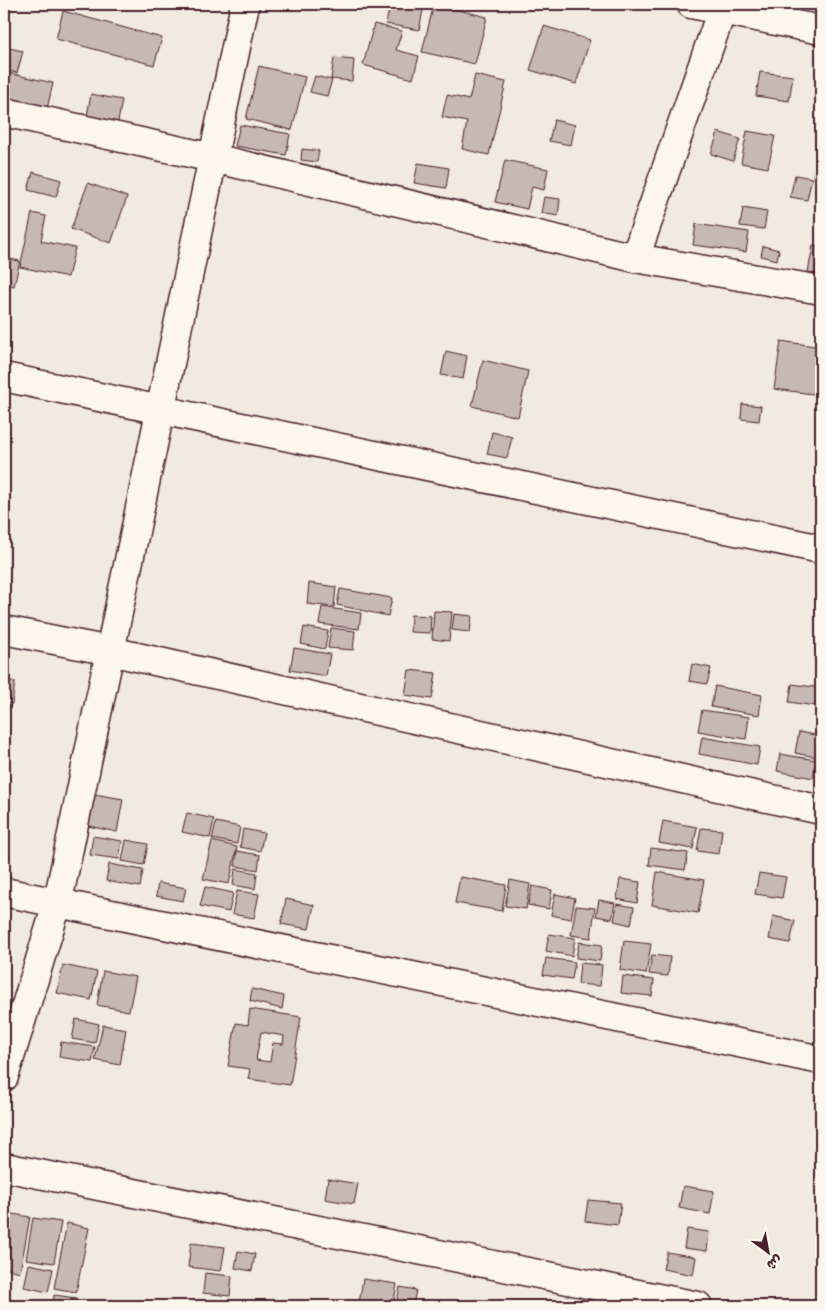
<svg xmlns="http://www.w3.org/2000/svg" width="825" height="1310" viewBox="0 0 825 1310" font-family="Kalam,'Playpen Sans Arabic',sans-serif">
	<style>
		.building { fill: #c8b8b3; stroke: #4a1f2b; fill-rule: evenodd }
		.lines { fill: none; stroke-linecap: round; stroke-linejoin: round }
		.street-casing { stroke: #4a1f2b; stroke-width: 31 }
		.street { stroke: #fbf7ec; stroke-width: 28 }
	</style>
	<rect width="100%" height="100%" fill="#f0eae0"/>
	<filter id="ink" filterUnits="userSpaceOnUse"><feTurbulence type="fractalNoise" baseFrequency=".02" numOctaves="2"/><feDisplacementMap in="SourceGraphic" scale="10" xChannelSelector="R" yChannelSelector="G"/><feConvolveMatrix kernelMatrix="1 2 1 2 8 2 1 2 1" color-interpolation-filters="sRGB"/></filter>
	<g filter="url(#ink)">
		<g class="building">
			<polygon points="390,4 424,5 419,30 386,24"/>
			<polygon points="434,4 487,17 475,64 422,52"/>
			<polygon points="63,11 162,38 154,65 56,39"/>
			<polygon points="374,24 402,31 396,50 419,56 413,79 363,65"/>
			<polygon points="544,26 590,40 576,84 530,70"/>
			<polygon points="4,47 23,51 17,73 4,70"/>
			<polygon points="334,58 354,60 352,81 331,79"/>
			<polygon points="259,66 305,77 292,130 246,119"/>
			<polygon points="4,72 53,83 47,109 4,100"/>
			<polygon points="760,72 793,76 789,101 756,96"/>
			<polygon points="475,75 506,82 489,155 462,149 467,122 442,117 447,95 469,100"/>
			<polygon points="315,76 332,80 327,96 310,92"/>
			<polygon points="91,94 122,100 118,122 87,116"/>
			<polygon points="554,120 575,125 571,145 549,141"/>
			<polygon points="240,125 290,134 286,155 235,146"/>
			<polygon points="747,131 775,136 768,168 741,163"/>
			<polygon points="718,132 740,139 733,161 711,154"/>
			<polygon points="821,140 821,178 813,176"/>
			<polygon points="302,149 319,151 317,162 301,160"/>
			<polygon points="505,160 548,169 544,190 532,187 527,209 495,202"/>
			<polygon points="418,163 449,168 446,188 414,183"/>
			<polygon points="33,172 61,180 56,197 28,190"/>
			<polygon points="795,175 812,178 807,200 790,197"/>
			<polygon points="88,183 127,197 111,243 71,229"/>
			<polygon points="544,197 560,199 558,216 541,213"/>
			<polygon points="743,208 767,212 764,229 740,226"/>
			<polygon points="32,213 46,216 41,241 75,248 68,277 20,267"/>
			<polygon points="696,224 749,232 746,252 693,245"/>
			<polygon points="813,245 821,247 821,275 808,272"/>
			<polygon points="763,246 779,250 777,260 761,256"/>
			<polygon points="4,258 20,261 14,286 4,284"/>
			<polygon points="781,341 821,347 821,395 774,389"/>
			<polygon points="446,351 467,356 463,379 441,375"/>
			<polygon points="483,360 528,371 518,417 472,406"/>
			<polygon points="742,404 761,406 759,421 741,419"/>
			<polygon points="492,432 512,437 507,458 487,454"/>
			<polygon points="309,583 336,587 334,607 307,604"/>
			<polygon points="340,589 392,598 388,616 337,605"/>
			<polygon points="322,607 361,613 359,629 319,624"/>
			<polygon points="434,611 452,612 449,641 432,639"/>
			<polygon points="454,614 472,616 470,632 452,630"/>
			<polygon points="411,615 431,616 430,633 410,632"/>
			<polygon points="304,627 328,631 325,649 301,644"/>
			<polygon points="331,628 355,631 353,650 328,648"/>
			<polygon points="294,648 330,654 326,676 290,670"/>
			<polygon points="692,664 711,668 707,684 689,681"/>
			<polygon points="409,670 436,673 432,699 405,695"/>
			<polygon points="4,680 15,682 12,704 4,703"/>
			<polygon points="792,684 821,688 821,707 789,702"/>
			<polygon points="715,686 762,695 759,715 711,707"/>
			<polygon points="4,706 8,707 4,739"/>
			<polygon points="702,710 749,717 746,739 698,731"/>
			<polygon points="799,732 821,736 821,758 795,753"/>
			<polygon points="702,737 760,747 757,765 699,754"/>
			<polygon points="780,754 816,760 813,778 777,771"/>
			<polygon points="94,794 123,799 117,832 88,826"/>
			<polygon points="187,813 214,819 210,838 182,832"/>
			<polygon points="663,821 697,827 693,849 659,843"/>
			<polygon points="216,822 240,827 237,844 212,839"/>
			<polygon points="701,828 722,830 719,854 697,851"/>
			<polygon points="243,829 264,833 260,851 240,847"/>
			<polygon points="93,836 122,841 119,859 90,855"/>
			<polygon points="126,840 148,844 144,865 122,861"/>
			<polygon points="212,841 237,847 229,884 203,879"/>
			<polygon points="651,848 688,853 685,870 649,865"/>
			<polygon points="237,851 260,855 258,870 235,866"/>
			<polygon points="109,864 143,870 140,887 106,881"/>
			<polygon points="235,869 257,873 255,889 233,885"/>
			<polygon points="657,872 704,880 698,913 652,905"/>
			<polygon points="759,873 786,877 782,898 755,894"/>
			<polygon points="460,877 506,885 502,911 455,903"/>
			<polygon points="620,879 640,882 637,903 617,899"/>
			<polygon points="510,880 530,884 526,909 505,906"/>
			<polygon points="158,883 186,888 183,901 156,896"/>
			<polygon points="532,886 552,890 549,909 528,905"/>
			<polygon points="205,887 233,893 229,912 200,906"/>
			<polygon points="237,891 259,894 254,918 232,914"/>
			<polygon points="555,894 575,898 571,919 551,915"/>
			<polygon points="286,899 314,905 309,929 281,924"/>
			<polygon points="599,900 615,903 612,919 596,916"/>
			<polygon points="617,904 634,907 631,925 614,921"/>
			<polygon points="576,906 595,908 591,938 571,935"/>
			<polygon points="773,916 795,921 790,943 769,939"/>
			<polygon points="549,934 575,938 572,956 546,951"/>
			<polygon points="624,941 651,944 646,974 620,970"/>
			<polygon points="579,942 602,945 600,961 576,958"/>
			<polygon points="652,955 670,957 668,976 649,974"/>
			<polygon points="546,958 575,962 572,979 543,975"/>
			<polygon points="580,963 602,965 600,986 578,984"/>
			<polygon points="63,965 97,972 91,1000 57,993"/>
			<polygon points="103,971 136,977 129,1011 97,1005"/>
			<polygon points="623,976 654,980 652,996 621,993"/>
			<polygon points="252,989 284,996 282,1009 250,1001"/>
			<path d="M250,1009L301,1017L290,1085L248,1079L250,1069L228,1066L236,1023L248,1025ZM261,1032L284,1036L283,1044L273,1043L270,1062L256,1060Z"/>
			<polygon points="76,1019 99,1024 95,1043 72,1039"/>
			<polygon points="103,1025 126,1029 120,1065 95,1060"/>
			<polygon points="61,1042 95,1047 92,1062 59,1057"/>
			<polygon points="328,1179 358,1184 354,1204 325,1199"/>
			<polygon points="683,1186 714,1191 710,1214 679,1208"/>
			<polygon points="588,1200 621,1203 618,1225 585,1221"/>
			<polygon points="7,1213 30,1217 20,1272 4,1268 4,1231"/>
			<polygon points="33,1218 61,1222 54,1263 26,1259"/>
			<polygon points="67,1223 89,1228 76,1292 54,1288"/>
			<polygon points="687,1229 709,1232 707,1251 684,1248"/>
			<polygon points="191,1243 225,1247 221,1271 188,1267"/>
			<polygon points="238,1251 255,1254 252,1271 235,1268"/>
			<polygon points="667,1252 696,1257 693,1275 663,1269"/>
			<polygon points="29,1264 53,1269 48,1292 24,1287"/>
			<polygon points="205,1273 232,1276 230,1296 203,1293"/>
			<polygon points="363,1279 397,1284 393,1306 359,1303"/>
			<polygon points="400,1287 416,1290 413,1306 396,1306"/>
			<polygon points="54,1295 77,1298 76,1306 53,1306"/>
		</g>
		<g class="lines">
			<g class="street-casing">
				<g id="street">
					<polyline points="691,4 821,30"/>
					<polyline points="4,112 213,158 635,258 821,290"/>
					<polyline points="635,258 722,10"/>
					<polyline points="4,377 821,549"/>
					<polyline points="4,630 110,651 821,810"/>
					<polyline points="4,892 821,1060"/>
					<polyline points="4,1077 58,901 245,4"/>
					<polyline points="4,1167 698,1306"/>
				</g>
			</g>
			<use href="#street" class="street"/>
		</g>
	</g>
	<rect width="825" height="1310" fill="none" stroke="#fbf7ec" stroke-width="20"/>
	<rect x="10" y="10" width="805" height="1290" fill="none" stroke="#4a1f2b" stroke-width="2" filter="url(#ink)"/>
	<g transform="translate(768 1252) rotate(148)" stroke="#fbf7ec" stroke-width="4" paint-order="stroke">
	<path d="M0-4L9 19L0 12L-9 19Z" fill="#4a1f2b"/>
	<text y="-8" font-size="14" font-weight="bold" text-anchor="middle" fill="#4a1f2b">ش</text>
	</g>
</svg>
